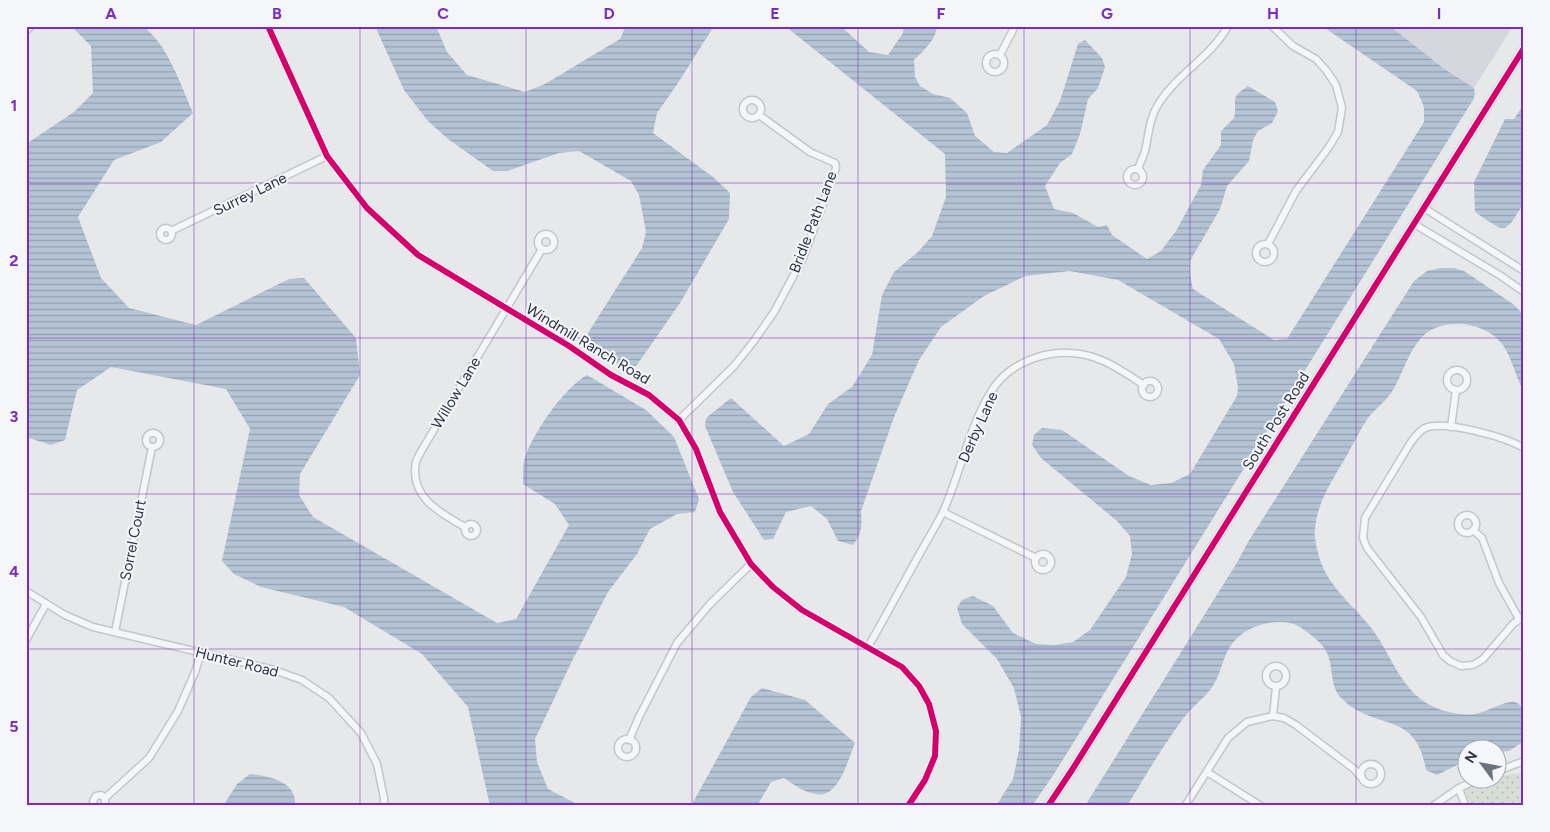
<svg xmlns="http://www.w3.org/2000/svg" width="1550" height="832" viewBox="0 0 1550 832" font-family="Figtree,sans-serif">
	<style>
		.built { fill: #d4d7dd }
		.park { fill: url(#park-dots) }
		.water { fill: url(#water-rules) }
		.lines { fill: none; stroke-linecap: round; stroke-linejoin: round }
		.minor-casing { stroke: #c4c6c8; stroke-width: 9 }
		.tertiary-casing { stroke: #c4c6c8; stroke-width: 10 }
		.minor { stroke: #f5f6f7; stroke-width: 6 }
		.tertiary { stroke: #f5f6f7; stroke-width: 8 }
		.cycleway-casing { stroke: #f4f6f9; stroke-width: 9 }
		.cycleway { stroke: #d6006c; stroke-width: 6 }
		.grid { fill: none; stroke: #7b2cbf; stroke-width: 1; stroke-opacity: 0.55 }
		.labels { text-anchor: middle; stroke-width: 4; stroke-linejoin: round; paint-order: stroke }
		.street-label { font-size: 15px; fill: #2b3445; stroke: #f4f6f9 }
		.neatline { fill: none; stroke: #7b2cbf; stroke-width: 2 }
		.grid-label { font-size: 16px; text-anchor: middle; font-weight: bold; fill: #7b2cbf }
	</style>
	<defs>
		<pattern id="park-dots" width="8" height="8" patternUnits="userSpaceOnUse" patternTransform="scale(1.25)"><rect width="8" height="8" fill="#d6ded6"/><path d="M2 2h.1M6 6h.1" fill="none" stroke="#b8bfb9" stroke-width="1.8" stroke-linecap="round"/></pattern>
		<pattern id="water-rules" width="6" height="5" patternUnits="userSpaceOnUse" patternTransform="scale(1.25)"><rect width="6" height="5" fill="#b4c4d5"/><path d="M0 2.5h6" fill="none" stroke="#93a0af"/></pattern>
	</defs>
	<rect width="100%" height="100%" fill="#e6e8ea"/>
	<polygon class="built" points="1390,26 1513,26 1474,88 1443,68"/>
	<polygon class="park" points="1524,773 1524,806 1470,806 1465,789 1485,780 1498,780 1498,776"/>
	<g class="water">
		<path d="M71,26H142C167,42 181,86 193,113L161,142L114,160L78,217L101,278L129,308L196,325L289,279L304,278L356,338L360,375L300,474L299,495L313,517L497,623L516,619L569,525L555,504L523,484C523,477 523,468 524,461C531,435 564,388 587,375L646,410L674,437L699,499L695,512L677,514L650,529L637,554L608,592L572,661L535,739L537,762L548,789L581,806H490L468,707L422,654L344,607L261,587L234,574L222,561L250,429L226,389L111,367L77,390L65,440L51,445L26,437V144L74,112L93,93L91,46Z"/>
		<polygon points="375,26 436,26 447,52 467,75 525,92 545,84 620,39 626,26 714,26 678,83 657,113 653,133 713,177 730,193 729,219 680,303 637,365 627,370 589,346 588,333 642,248 646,232 639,195 631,181 579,151 559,153 507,171 493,171 448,139 428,121 404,90"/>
		<path d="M785,26H839L845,30L869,52L888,55L903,33L904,26H937C936,40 924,50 914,60L915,77L920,86L933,94L950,98L967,113L975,136L994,152L1007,153L1047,125L1060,101L1078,44L1085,40L1102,58L1105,67L1098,88L1088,99L1080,134L1072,154L1060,163L1045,186L1054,209L1073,213L1098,227L1107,225L1112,235L1147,259L1161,251L1176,231L1201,185L1203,170L1221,145V131L1234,118C1238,99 1228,99 1248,86L1275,102L1278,111L1272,123L1258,131L1253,140L1249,161L1227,186L1220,209L1190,261V275L1193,289L1274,340L1287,339L1424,122V107L1417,91L1322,26H1390L1443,68L1474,88L1475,94L1473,100L1054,774L1032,806H996L1013,779L1019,750L1021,717L1014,688L997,659L962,624L957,608L962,600L973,596L993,606L1013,633L1036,644L1055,645L1073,642L1090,630L1126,577L1132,554L1130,536L1117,521L1041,458L1032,445L1034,435L1042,428L1062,430L1129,476L1151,485L1171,483L1190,474L1237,396L1238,388L1234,364L1219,339L1118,280L1070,271L1025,276L984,296L941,327L919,360L894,417L861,511C862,525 862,534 853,545L838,541L827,519L811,506L786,512L773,539L764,540L733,492L705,426L706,418L731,398L784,446L809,434L828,404L852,387L872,355L882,295L894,272L918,252L932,236L946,197L945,154Z"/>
		<polygon points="1524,104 1524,203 1511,223 1505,228 1500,228 1488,221 1475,212 1474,182 1505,119 1514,119"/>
		<path d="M1440,268H1454L1464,271L1513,304L1524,315V390L1521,386C1515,373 1511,357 1503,345C1485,321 1443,316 1422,337C1407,353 1403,375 1391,393C1385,402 1375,409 1368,418C1360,430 1353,444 1346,457C1333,479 1316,504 1315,530C1314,535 1316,543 1317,549C1324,583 1348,600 1369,625C1391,652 1400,692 1434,707C1445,712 1463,716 1475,714C1487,712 1498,704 1510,702C1528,699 1525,731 1523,742L1509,751L1498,752V750H1468L1467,760L1437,775L1426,770C1416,709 1376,732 1342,699C1329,686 1334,668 1327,653C1322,642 1310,634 1300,627C1285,617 1256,623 1242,634C1222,649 1224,668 1213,686C1205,698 1189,709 1180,723C1161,749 1144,778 1127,806H1085L1238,561L1248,542L1414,281L1427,271Z"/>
		<path d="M762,688L805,700L855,743C848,759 839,799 816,794C804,792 794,785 784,778L771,782L757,806H691L751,697Z"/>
		<path d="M250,774C269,776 297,781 295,806H223L237,784Z"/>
	</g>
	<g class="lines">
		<g class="minor-casing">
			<g id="minor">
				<polyline points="268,26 327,156 367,208 418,255 569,346 611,375 649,395 679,420 696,449 720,512 751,564 773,587 802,610 902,667 919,686 929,704 936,731 935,756 925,780 908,806"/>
				<polyline points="26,31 31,26"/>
				<circle cx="995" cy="63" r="9"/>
				<polyline points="1000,55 1015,26"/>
				<circle cx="752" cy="109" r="9"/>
				<circle cx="1135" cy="177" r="8"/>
				<path d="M1138,169C1140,163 1143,157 1145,151C1149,134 1149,118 1159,103C1178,73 1211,57 1228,26"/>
				<polyline points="1424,208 1524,271"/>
				<polyline points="1414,224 1501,276 1524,292"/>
				<circle cx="166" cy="234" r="6"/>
				<polyline points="171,231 327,156"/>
				<circle cx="546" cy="242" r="8"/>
				<polyline points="1268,244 1296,191 1329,147 1338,132 1342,108 1336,85 1326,70 1316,59 1293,46 1272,26"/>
				<circle cx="1265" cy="253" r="9"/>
				<circle cx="1457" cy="380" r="10"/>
				<circle cx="1150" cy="389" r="8"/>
				<polyline points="679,420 734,366 754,341 774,312 803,258 836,168 835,163 810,152 759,115"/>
				<polyline points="1451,427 1456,390"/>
				<circle cx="153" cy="440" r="7"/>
				<path d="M1524,448C1505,437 1445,420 1425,428C1419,431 1415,437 1411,442L1365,518L1363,538L1367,548L1421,617L1443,655L1450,661L1461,666L1473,665L1483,659L1513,624L1524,616"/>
				<polyline points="943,512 1036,558"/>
				<circle cx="1467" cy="524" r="9"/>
				<circle cx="471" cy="530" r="6"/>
				<path d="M465,527C440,513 409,497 416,462C417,458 421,452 423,448L542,249"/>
				<polyline points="1473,530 1482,538 1499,583 1519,619"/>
				<circle cx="1043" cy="562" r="8"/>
				<polyline points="26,591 65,615 93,627 274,670 302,680 329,698 361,733 377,764 384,798 384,806"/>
				<polyline points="115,632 152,447"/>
				<polyline points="26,640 46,604"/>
				<path d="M868,647C885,617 902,586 919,555C927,540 936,526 943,512C960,474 968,431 989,395C1010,357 1062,343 1101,360C1116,366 1130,376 1144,385"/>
				<circle cx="1276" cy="676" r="10"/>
				<polyline points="1273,716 1276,687"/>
				<circle cx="627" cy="748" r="9"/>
				<polyline points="629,740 639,717 677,643 710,604 751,564"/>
				<circle cx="1371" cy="774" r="10"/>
				<polyline points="1498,771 1524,761"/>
				<polyline points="1207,772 1261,806"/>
				<polyline points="1459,788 1465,806"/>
				<polyline points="105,798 149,758 178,711 195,672 201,653"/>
				<polyline points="94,806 93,801 96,796 101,795 105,798"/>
				<polyline points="105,806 105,798"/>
				<polyline points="1185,806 1228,738 1247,722 1273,716 1284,718 1296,725 1354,769 1361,777"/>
				<polyline points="1433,806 1459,788 1476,780"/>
			</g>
		</g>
		<g class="tertiary-casing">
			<polyline id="tertiary" points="1048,806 1072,770 1524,48"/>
		</g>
		<use href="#minor" class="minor"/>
		<use href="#tertiary" class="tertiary"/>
		<g class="cycleway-casing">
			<g id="cycleway">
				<polyline points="268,26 327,156 367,208 418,255 569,346 611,375 649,395 679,420 696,449 720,512 751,564 773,587 802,610 902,667 919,686 929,704 936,731 935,756 925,780 908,806"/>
				<polyline points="1048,806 1072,770 1524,48"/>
			</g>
		</g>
		<use href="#cycleway" class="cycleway"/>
	</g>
	<path class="grid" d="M194,26V806M360,26V806M526,26V806M692,26V806M858,26V806M1024,26V806M1190,26V806M1356,26V806M26,183H1524M26,338H1524M26,494H1524M26,649H1524"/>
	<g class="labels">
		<g class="street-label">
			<text transform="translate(250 194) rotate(-26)" y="5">Surrey Lane</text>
			<text transform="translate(813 222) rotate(-69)" y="5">Bridle Path Lane</text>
			<text transform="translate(588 344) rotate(31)" y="5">Windmill Ranch Road</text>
			<text transform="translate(456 393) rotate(-59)" y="5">Willow Lane</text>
			<text transform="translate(1276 421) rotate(-58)" y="5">South Post Road</text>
			<text transform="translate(978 427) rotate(-66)" y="5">Derby Lane</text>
			<text transform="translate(133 540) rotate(-79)" y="5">Sorrel Court</text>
			<text transform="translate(237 662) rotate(14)" y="5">Hunter Road</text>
		</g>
	</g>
	<rect width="1550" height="832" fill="none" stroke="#f4f6f9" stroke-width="55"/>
	<g transform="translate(1482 764) rotate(302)"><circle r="24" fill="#f4f6f9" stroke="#a4a8b1"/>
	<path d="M0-4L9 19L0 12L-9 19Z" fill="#6c737f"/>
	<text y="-8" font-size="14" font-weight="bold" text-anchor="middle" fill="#2b3445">N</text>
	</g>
	<rect x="28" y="28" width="1494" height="776" class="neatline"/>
	<g class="grid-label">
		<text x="111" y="19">A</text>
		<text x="277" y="19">B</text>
		<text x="443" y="19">C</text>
		<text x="609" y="19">D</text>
		<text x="775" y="19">E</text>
		<text x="941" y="19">F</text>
		<text x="1107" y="19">G</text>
		<text x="1273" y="19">H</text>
		<text x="1439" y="19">I</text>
		<text x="14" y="111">1</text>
		<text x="14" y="266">2</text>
		<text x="14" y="422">3</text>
		<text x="14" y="577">4</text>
		<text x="14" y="732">5</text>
	</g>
</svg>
